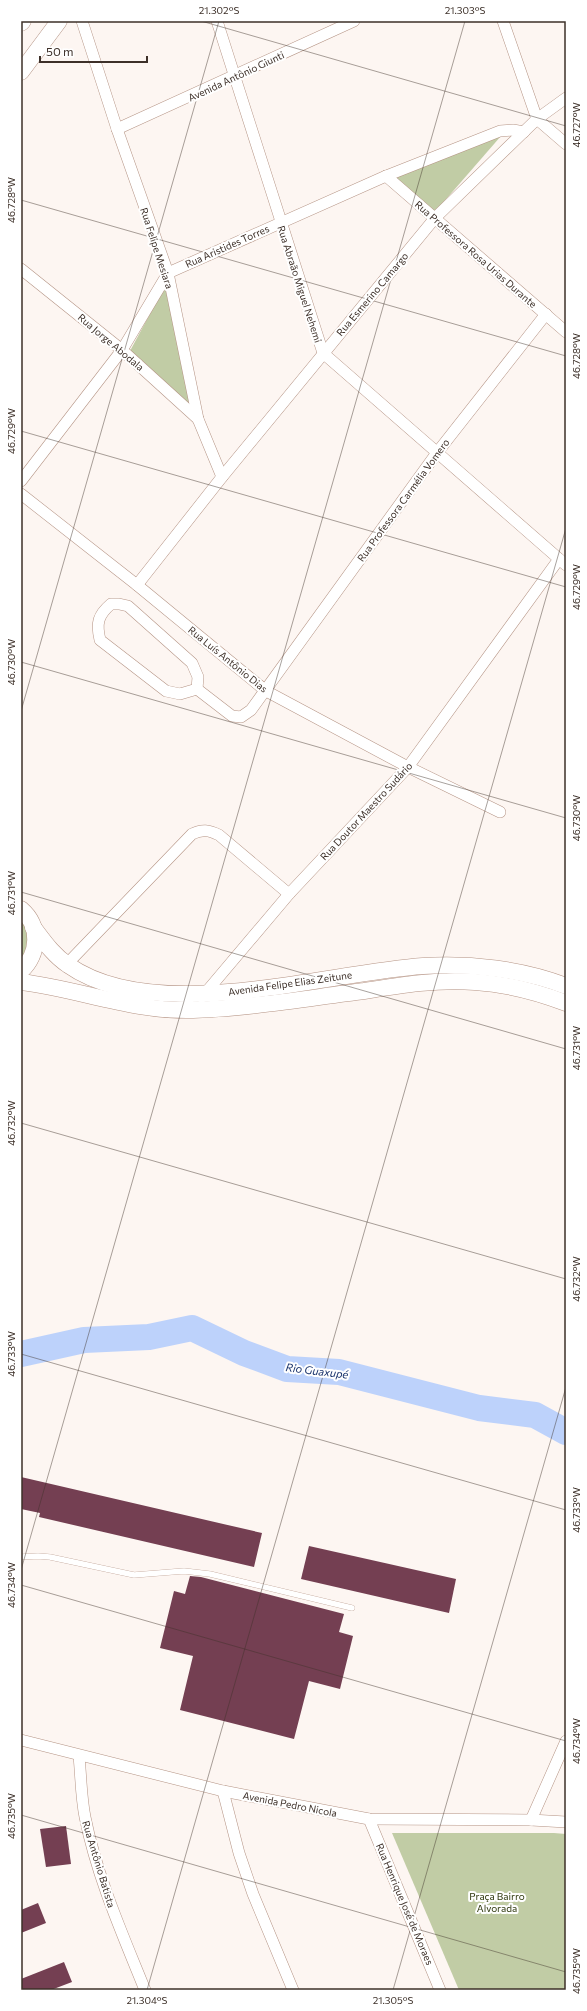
<svg xmlns="http://www.w3.org/2000/svg" width="587" height="2011" viewBox="0 0 587 2011" font-family="Commissioner,sans-serif">
	<style>
		.green { fill: #c1cca5 }
		.lines { fill: none; stroke-linecap: round; stroke-linejoin: round }
		.river { stroke: #bdd2fb; stroke-width: 26 }
		.building { fill: #743f52 }
		.lane-casing { stroke: #b59485; stroke-width: 6 }
		.street-casing { stroke: #b59485; stroke-width: 12 }
		.secondary-casing { stroke: #b59485; stroke-width: 17 }
		.lane { stroke: #fff; stroke-width: 5.5 }
		.street { stroke: #fff; stroke-width: 11 }
		.secondary { stroke: #fff; stroke-width: 16 }
		.ticks { fill: none; stroke: #3d3029; stroke-width: 1; stroke-opacity: 0.45 }
		.labels { text-anchor: middle; stroke-width: 4; stroke-linejoin: round; paint-order: stroke }
		.street-label { font-size: 10px; fill: #3d3029; stroke: #fff }
		.park-label { font-size: 10px; fill: #2e370d; stroke: #fff }
		.water-label { font-size: 11px; font-style: italic; fill: #16306a; stroke: #fff }
		.neatline { fill: none; stroke: #3d3029; stroke-width: 1.5 }
		.ticks-label { font-size: 10px; text-anchor: middle; fill: #3d3029 }
	</style>
	<rect width="100%" height="100%" fill="#fdf6f2"/>
	<g class="green">
		<polygon points="501,136 434,213 392,176"/>
		<polygon points="165,286 190,405 130,351"/>
		<path d="M21,918C32,936 28,944 21,962Z"/>
		<polygon points="392,1833 554,1833 566,1834 566,1990 459,1990"/>
	</g>
	<g class="lines">
		<polyline class="river" points="21,1354 84,1340 149,1337 192,1328 244,1353 287,1369 339,1372 479,1408 535,1415 566,1432"/>
	</g>
	<g class="building">
		<polygon points="21,1477 262,1533 254,1567 39,1517 40,1513 21,1509"/>
		<polygon points="309,1546 456,1579 449,1613 301,1579"/>
		<polygon points="190,1576 201,1577 344,1614 339,1632 353,1636 340,1689 309,1681 294,1739 180,1710 193,1656 160,1648 174,1591 185,1594"/>
		<polygon points="66,1826 71,1864 46,1867 40,1829"/>
		<polygon points="38,1903 46,1923 21,1933 21,1910"/>
		<polygon points="64,1962 72,1982 51,1990 21,1990 21,1979"/>
	</g>
	<g class="lines">
		<g class="lane-casing">
			<polyline id="lane" points="21,1557 38,1556 50,1557 134,1575 184,1571 210,1574 352,1608"/>
		</g>
		<g class="street-casing">
			<g id="street">
				<polyline points="82,21 117,129 168,273 198,419 222,477"/>
				<polyline points="217,21 323,353 566,565"/>
				<polyline points="503,21 537,119 566,144"/>
				<polyline points="117,129 354,21"/>
				<polyline points="386,176 566,332"/>
				<polyline points="21,269 122,350 198,419"/>
				<polyline points="21,481 122,350 168,273 386,176 500,131 513,130 524,132"/>
				<polyline points="21,494 137,585 266,691 408,767 500,812"/>
				<polyline points="137,585 222,477 435,218 537,119 566,98"/>
				<path d="M111,604H119L128,606L192,663L198,677L197,689L180,694L166,691L100,640C96,623 98,615 111,604Z"/>
				<polyline points="197,689 232,716 241,717 251,710 436,454 546,314"/>
				<path d="M67,964L192,834C202,829 209,830 219,835L289,894"/>
				<polyline points="202,997 289,894 408,767 559,559"/>
				<polyline points="21,1740 223,1791 369,1819 531,1820 566,1822"/>
				<path d="M79,1756C81,1776 81,1797 85,1817C97,1877 122,1933 145,1990"/>
				<polyline points="223,1791 239,1853 253,1894 293,1990"/>
				<polyline points="369,1819 440,1990"/>
				<polyline points="531,1820 566,1741"/>
			</g>
		</g>
		<g class="secondary-casing">
			<g id="secondary">
				<polyline points="21,23 23,21"/>
				<polyline points="21,72 59,21"/>
				<path d="M21,909C41,926 39,954 21,971"/>
				<path d="M33,927C43,940 53,955 68,965C155,1026 323,973 423,966C470,963 522,969 566,986"/>
				<path d="M21,982C79,989 134,1012 193,1010C250,1008 308,998 364,991C401,985 438,979 475,982C506,984 537,992 566,1003"/>
			</g>
		</g>
		<use href="#lane" class="lane"/>
		<use href="#street" class="street"/>
		<use href="#secondary" class="secondary"/>
	</g>
	<path class="ticks" d="M201,21L566,126M21,200L566,356M21,431L566,587M21,662L566,818M21,711L219,21M21,892L566,1049M21,1123L566,1279M21,1354L566,1510M21,1570L465,21M21,1585L566,1741M21,1815L566,1972M147,1990L566,528M393,1990L566,1387"/>
	<g class="labels">
		<g class="street-label">
			<text transform="translate(236 76) rotate(-25)" y="4">Avenida Antônio Giunti</text>
			<text transform="translate(227 246) rotate(-24)" y="4">Rua Aristides Torres</text>
			<text transform="translate(157 248) rotate(72)" y="4">Rua Felipe Mesiara</text>
			<text transform="translate(476 254) rotate(41)" y="4">Rua Professora Rosa Urias Durante</text>
			<text transform="translate(300 284) rotate(72)" y="4">Rua Abraão Miguel Nehemi</text>
			<text transform="translate(372 294) rotate(-50)" y="4">Rua Esmerino Camargo</text>
			<text transform="translate(111 342) rotate(40)" y="4">Rua Jorge Abodala</text>
			<text transform="translate(403 500) rotate(-54)" y="4">Rua Professora Carmélia Vomero</text>
			<text transform="translate(228 659) rotate(39)" y="4">Rua Luís Antônio Dias</text>
			<text transform="translate(366 811) rotate(-47)" y="4">Rua Doutor Maestro Sudário</text>
			<text transform="translate(290 983) rotate(-8)" y="4">Avenida Felipe Elias Zeitune</text>
			<text transform="translate(290 1804) rotate(11)" y="4">Avenida Pedro Nicola</text>
			<text transform="translate(99 1864) rotate(73)" y="4">Rua Antônio Batista</text>
			<text transform="translate(405 1904) rotate(67)" y="4">Rua Henrique José de Moraes</text>
		</g>
		<g class="park-label">
			<text x="497" y="1900">Praça Bairro<tspan x="497" dy="12">Alvorada</tspan></text>
		</g>
		<g class="water-label">
			<text transform="translate(317 1371) rotate(7)" y="4">Rio Guaxupé</text>
		</g>
	</g>
	<rect width="587" height="2011" fill="none" stroke="#ffffff" stroke-width="44"/>
	<path d="M40 56v6h107v-6" fill="none" stroke="#3d3029" stroke-width="2"/>
	<text x="46" y="56" font-size="12" fill="#3d3029" stroke="#ffffff" stroke-width="3" paint-order="stroke">50 m</text>
	<rect x="22" y="22" width="543" height="1967" class="neatline"/>
	<g class="ticks-label">
		<text x="219" y="14">21.302°S</text>
		<text x="465" y="14">21.303°S</text>
		<text transform="translate(576 125) rotate(-90)" y="4">46.727°W</text>
		<text transform="translate(11 200) rotate(-90)" y="4">46.728°W</text>
		<text transform="translate(576 356) rotate(-90)" y="4">46.728°W</text>
		<text transform="translate(11 431) rotate(-90)" y="4">46.729°W</text>
		<text transform="translate(576 587) rotate(-90)" y="4">46.729°W</text>
		<text transform="translate(11 662) rotate(-90)" y="4">46.730°W</text>
		<text transform="translate(576 818) rotate(-90)" y="4">46.730°W</text>
		<text transform="translate(11 893) rotate(-90)" y="4">46.731°W</text>
		<text transform="translate(576 1048) rotate(-90)" y="4">46.731°W</text>
		<text transform="translate(11 1123) rotate(-90)" y="4">46.732°W</text>
		<text transform="translate(576 1279) rotate(-90)" y="4">46.732°W</text>
		<text transform="translate(11 1354) rotate(-90)" y="4">46.733°W</text>
		<text transform="translate(576 1510) rotate(-90)" y="4">46.733°W</text>
		<text transform="translate(11 1585) rotate(-90)" y="4">46.734°W</text>
		<text transform="translate(576 1741) rotate(-90)" y="4">46.734°W</text>
		<text transform="translate(11 1816) rotate(-90)" y="4">46.735°W</text>
		<text transform="translate(576 1971) rotate(-90)" y="4">46.735°W</text>
		<text x="147" y="2004">21.304°S</text>
		<text x="393" y="2004">21.305°S</text>
	</g>
</svg>
